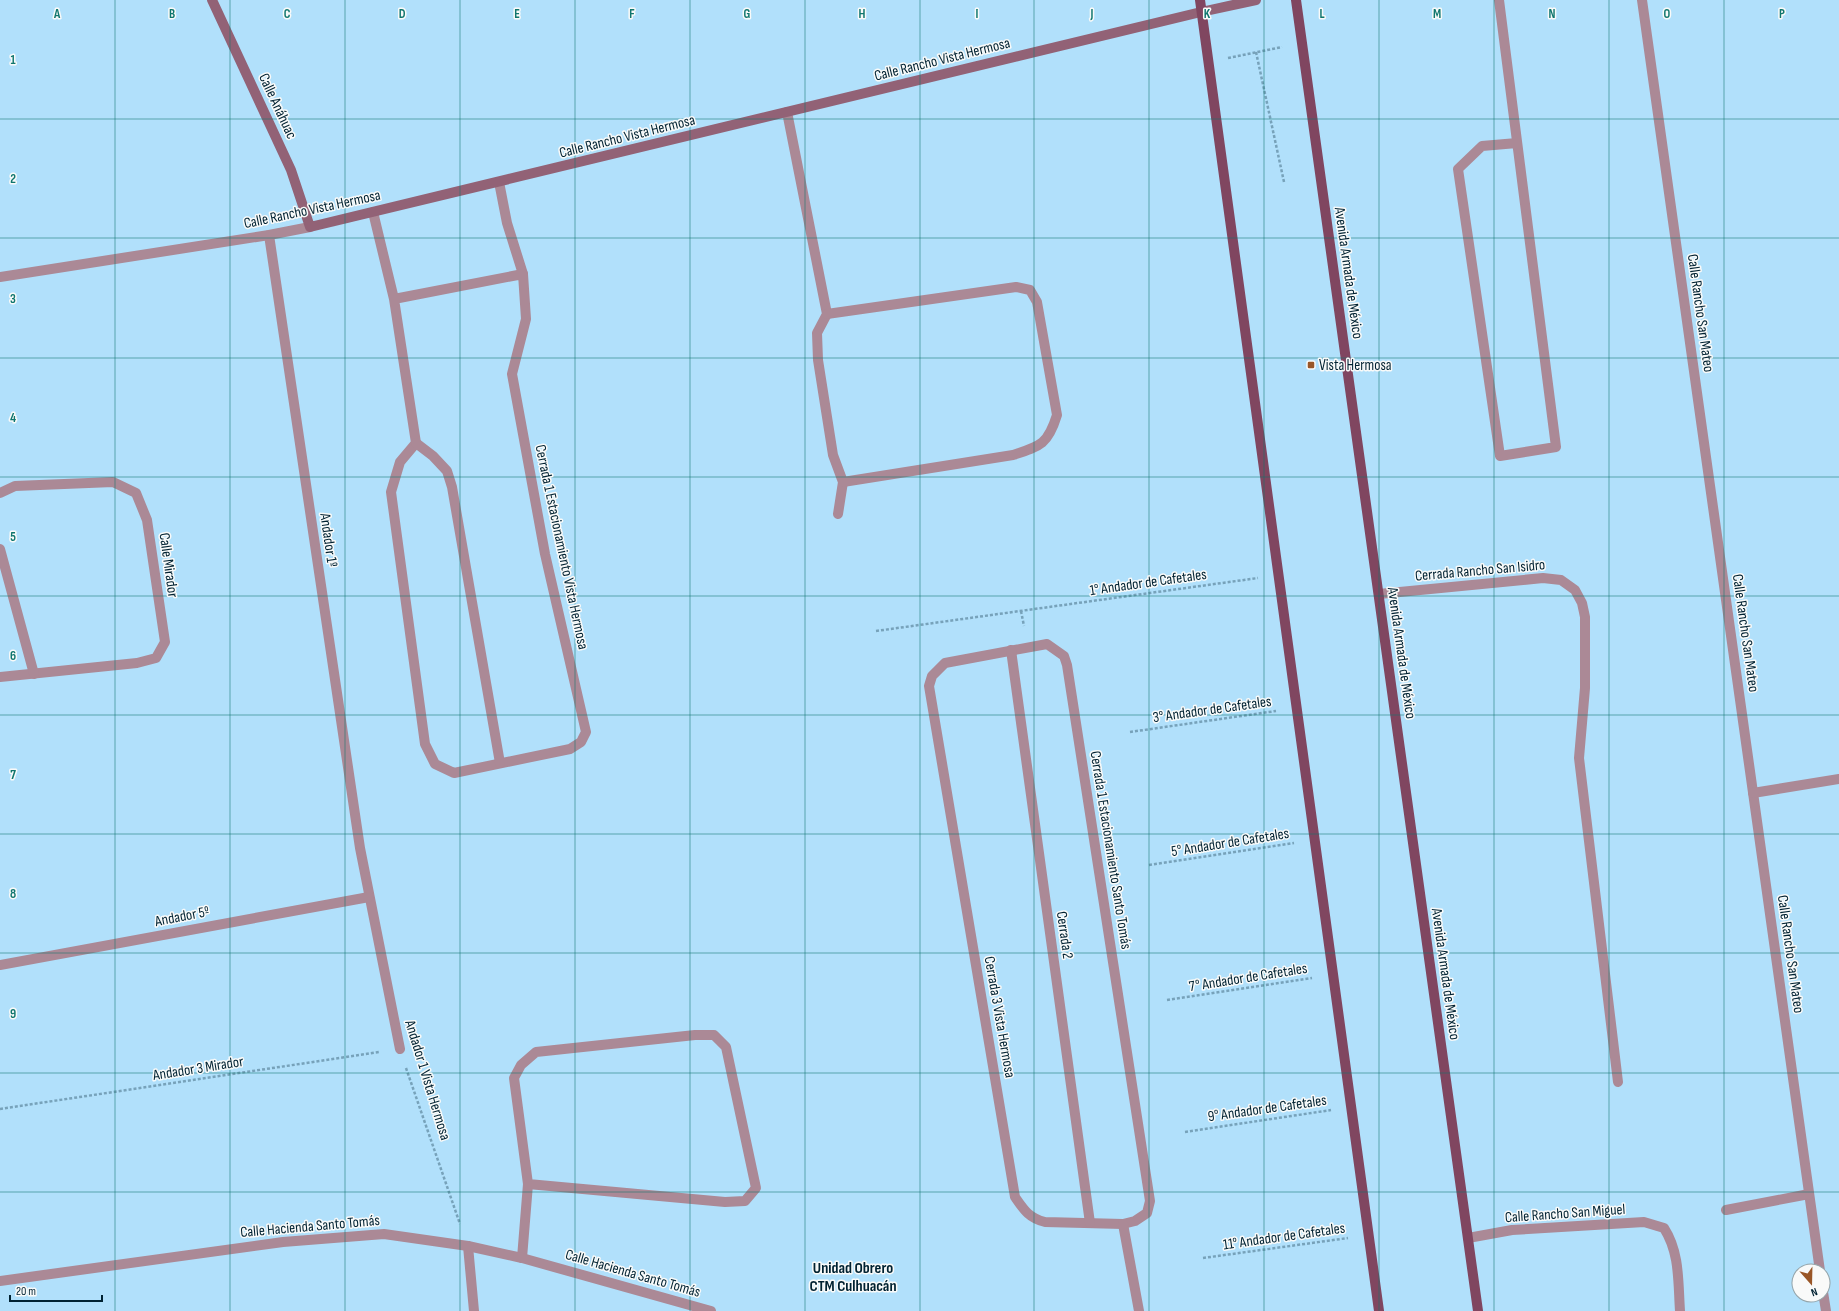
<svg xmlns="http://www.w3.org/2000/svg" width="1839" height="1311" viewBox="0 0 1839 1311" font-family="'Sofia Sans Condensed',sans-serif">
	<style>
		.lines { fill: none; stroke-linecap: round; stroke-linejoin: round }
		.path { stroke: #77a2ba; stroke-width: 2.5; stroke-dasharray: 3 2; stroke-linecap: butt }
		.lane { stroke: #ab8996; stroke-width: 10 }
		.street { stroke: #ab8996; stroke-width: 10 }
		.secondary { stroke: #926276; stroke-width: 10 }
		.primary { stroke: #804660; stroke-width: 10 }
		.grid { fill: none; stroke: #0f766e; stroke-width: 1; stroke-opacity: 0.55 }
		.poi-dot { fill: #995627; stroke: #f9faf9; stroke-width: 1.5 }
		.labels { text-anchor: middle; stroke-width: 3; stroke-linejoin: round; paint-order: stroke }
		.street-label { font-size: 15px; fill: #002232; stroke: #f9faf9 }
		.poi-label { font-size: 15px; fill: #002232; stroke: #f9faf9; text-anchor: start }
		.neighbourhood-label { font-size: 16px; font-weight: bold; fill: #002232; stroke: #f9faf9 }
		.grid-label { font-size: 13px; text-anchor: middle; font-weight: bold; fill: #0f766e; stroke: #f9faf9; stroke-width: 3; stroke-linejoin: round; paint-order: stroke }
	</style>
	<rect width="100%" height="100%" fill="#b1e0fb"/>
	<g class="lines">
		<g class="path">
			<polyline points="1256,52 1284,182"/>
			<polyline points="1228,58 1282,47"/>
			<polyline points="1021,611 1024,626"/>
			<polyline points="876,631 1258,578"/>
			<polyline points="1130,732 1276,711"/>
			<polyline points="1149,865 1294,843"/>
			<polyline points="1167,1000 1312,978"/>
			<polyline points="406,1068 460,1224"/>
			<polyline points="0,1109 379,1052"/>
			<polyline points="1185,1132 1331,1110"/>
			<polyline points="1203,1258 1348,1238"/>
		</g>
		<polyline class="lane" points="522,1258 528,1184 514,1078 521,1065 536,1052 695,1035 714,1035 726,1047 756,1188 745,1201 725,1202 528,1184"/>
		<g class="street">
			<polyline points="1499,0 1556,447 1500,456 1458,169 1482,146 1517,143"/>
			<polyline points="1642,0 1820,1271"/>
			<polyline points="787,112 827,314 817,333 818,360 833,455 843,482 838,514"/>
			<polyline points="499,182 507,223 523,274"/>
			<polyline points="373,212 394,299 416,443 400,462 391,492 425,744 435,764 454,773 570,749 581,742 586,732 545,554 512,374 526,319 523,274 394,299"/>
			<polyline points="269,235 360,848 400,1049"/>
			<polyline points="0,277 269,235 310,227"/>
			<path d="M827,314L1016,287L1030,290L1037,302L1057,415C1048,444 1041,446 1013,455L843,482"/>
			<polyline points="416,443 433,456 447,471 452,487 500,763"/>
			<polyline points="0,493 15,486 113,482 136,493 147,520 165,642 156,658 137,663 0,677"/>
			<polyline points="0,549 34,674"/>
			<polyline points="1379,594 1543,578 1561,580 1575,590 1582,603 1585,617 1585,688 1579,758 1618,1082"/>
			<path d="M1047,644L1064,656L1067,665L1150,1201L1147,1213L1135,1221L1123,1224L1045,1222C1029,1218 1024,1210 1015,1197L929,686L932,676L945,663Z"/>
			<polyline points="1011,650 1090,1223"/>
			<polyline points="1753,793 1839,779"/>
			<polyline points="0,965 369,897"/>
			<polyline points="1726,1210 1809,1194"/>
			<polyline points="1123,1224 1139,1311"/>
			<path d="M1468,1238L1512,1230L1644,1222L1664,1228C1680,1253 1678,1282 1680,1311"/>
			<polyline points="468,1246 474,1311"/>
			<polyline points="0,1281 283,1242 384,1234 468,1246 522,1258 711,1311"/>
			<polyline points="1823,1292 1826,1311"/>
		</g>
		<polyline class="secondary" points="212,0 291,170 310,227 1201,12 1256,0"/>
		<g class="primary">
			<polyline points="1200,0 1379,1311"/>
			<polyline points="1296,0 1478,1311"/>
		</g>
	</g>
	<path class="grid" d="M115,0V1311M230,0V1311M345,0V1311M460,0V1311M575,0V1311M690,0V1311M805,0V1311M920,0V1311M1034,0V1311M1149,0V1311M1264,0V1311M1379,0V1311M1494,0V1311M1609,0V1311M1724,0V1311M0,119H1839M0,238H1839M0,358H1839M0,477H1839M0,596H1839M0,715H1839M0,834H1839M0,953H1839M0,1073H1839M0,1192H1839"/>
	<rect class="poi-dot" x="1307" y="361" width="8" height="8" rx="2"/>
	<g class="labels">
		<g class="street-label">
			<text transform="translate(942 59) rotate(-14)" y="5">Calle Rancho Vista Hermosa</text>
			<text transform="translate(278 106) rotate(65)" y="5">Calle Anáhuac</text>
			<text transform="translate(627 136) rotate(-14)" y="5">Calle Rancho Vista Hermosa</text>
			<text transform="translate(312 209) rotate(-12)" y="5">Calle Rancho Vista Hermosa</text>
			<text transform="translate(1349 273) rotate(82)" y="5">Avenida Armada de México</text>
			<text transform="translate(1701 313) rotate(82)" y="5">Calle Rancho San Mateo</text>
			<text transform="translate(329 540) rotate(82)" y="5">Andador 1º</text>
			<text transform="translate(562 547) rotate(78)" y="5">Cerrada 1 Estacionamiento Vista Hermosa</text>
			<text transform="translate(169 565) rotate(82)" y="5">Calle Mirador</text>
			<text transform="translate(1480 570) rotate(-5)" y="5">Cerrada Rancho San Isidro</text>
			<text transform="translate(1148 582) rotate(-8)" y="5">1° Andador de Cafetales</text>
			<text transform="translate(1746 633) rotate(82)" y="5">Calle Rancho San Mateo</text>
			<text transform="translate(1402 653) rotate(82)" y="5">Avenida Armada de México</text>
			<text transform="translate(1212 709) rotate(-8)" y="5">3° Andador de Cafetales</text>
			<text transform="translate(1230 842) rotate(-9)" y="5">5° Andador de Cafetales</text>
			<text transform="translate(1111 850) rotate(81)" y="5">Cerrada 1 Estacionamiento Santo Tomás</text>
			<text transform="translate(182 916) rotate(-11)" y="5">Andador 5º</text>
			<text transform="translate(1065 935) rotate(82)" y="5">Cerrada 2</text>
			<text transform="translate(1791 954) rotate(82)" y="5">Calle Rancho San Mateo</text>
			<text transform="translate(1446 974) rotate(82)" y="5">Avenida Armada de México</text>
			<text transform="translate(1248 977) rotate(-9)" y="5">7° Andador de Cafetales</text>
			<text transform="translate(1000 1017) rotate(80)" y="5">Cerrada 3 Vista Hermosa</text>
			<text transform="translate(198 1068) rotate(-9)" y="5">Andador 3 Mirador</text>
			<text transform="translate(428 1080) rotate(73)" y="5">Andador 1 Vista Hermosa</text>
			<text transform="translate(1267 1108) rotate(-8)" y="5">9° Andador de Cafetales</text>
			<text transform="translate(1565 1213) rotate(-4)" y="5">Calle Rancho San Miguel</text>
			<text transform="translate(310 1226) rotate(-5)" y="5">Calle Hacienda Santo Tomás</text>
			<text transform="translate(1284 1236) rotate(-8)" y="5">11° Andador de Cafetales</text>
			<text transform="translate(633 1273) rotate(16)" y="5">Calle Hacienda Santo Tomás</text>
		</g>
		<g class="poi-label">
			<text x="1319" y="370">Vista Hermosa</text>
		</g>
		<g class="neighbourhood-label">
			<text x="853" y="1273">Unidad Obrero<tspan x="853" dy="18">CTM Culhuacán</tspan></text>
		</g>
	</g>
	<g class="grid-label">
		<text x="57" y="18">A</text>
		<text x="172" y="18">B</text>
		<text x="287" y="18">C</text>
		<text x="402" y="18">D</text>
		<text x="517" y="18">E</text>
		<text x="632" y="18">F</text>
		<text x="747" y="18">G</text>
		<text x="862" y="18">H</text>
		<text x="977" y="18">I</text>
		<text x="1092" y="18">J</text>
		<text x="1207" y="18">K</text>
		<text x="1322" y="18">L</text>
		<text x="1437" y="18">M</text>
		<text x="1552" y="18">N</text>
		<text x="1667" y="18">O</text>
		<text x="1782" y="18">P</text>
		<text x="13" y="64">1</text>
		<text x="13" y="183">2</text>
		<text x="13" y="303">3</text>
		<text x="13" y="422">4</text>
		<text x="13" y="541">5</text>
		<text x="13" y="660">6</text>
		<text x="13" y="779">7</text>
		<text x="13" y="898">8</text>
		<text x="13" y="1018">9</text>
	</g>
	<g transform="translate(1811 1283) rotate(160)"><circle r="19" fill="#f9faf9" stroke="#95a4a9"/>
	<path d="M0-3L7 15L0 10L-7 15Z" fill="#995627"/>
	<text y="-6" font-size="11" font-weight="bold" text-anchor="middle" fill="#002232">N</text>
	</g>
	<path d="M10 1295v6h92v-6" fill="none" stroke="#002232" stroke-width="2"/>
	<text x="16" y="1295" font-size="12" fill="#002232" stroke="#f9faf9" stroke-width="3" paint-order="stroke">20 m</text>
</svg>
